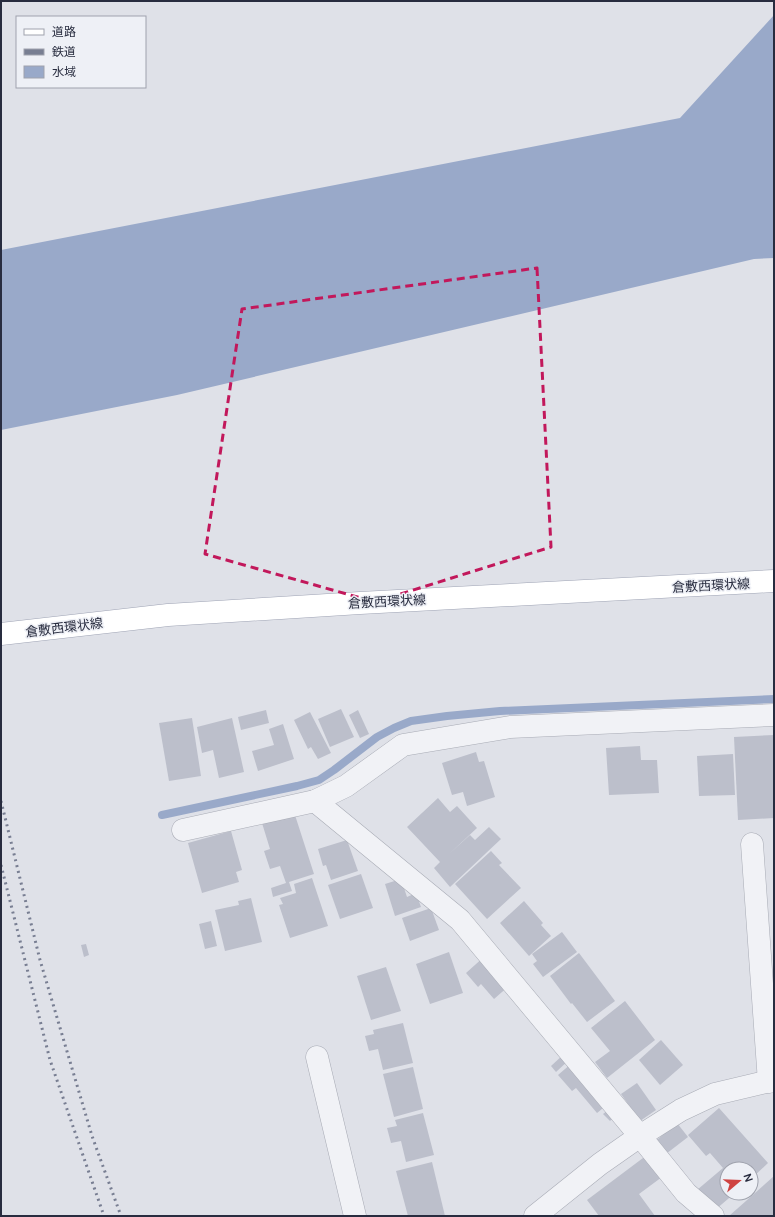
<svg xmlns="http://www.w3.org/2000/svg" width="775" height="1217" viewBox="0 0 775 1217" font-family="'DM Sans','Noto Sans JP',sans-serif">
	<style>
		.water { fill: #99a9c9 }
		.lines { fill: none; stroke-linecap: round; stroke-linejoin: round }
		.stream { stroke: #99a9c9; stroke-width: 8 }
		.building { fill: #bcbfcb }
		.minor-casing { stroke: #a8abb5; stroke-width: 23 }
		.major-casing { stroke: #9ea3b4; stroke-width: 23 }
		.minor { stroke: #f1f2f6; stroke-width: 22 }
		.major { stroke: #fff; stroke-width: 22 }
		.rail { stroke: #787e92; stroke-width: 3; stroke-dasharray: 2 4; stroke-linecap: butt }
		.marked { fill: none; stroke: #c2185b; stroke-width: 3; stroke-dasharray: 8 5; stroke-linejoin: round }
		.labels { text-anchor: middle; stroke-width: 3; stroke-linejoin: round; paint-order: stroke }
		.street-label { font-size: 13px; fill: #282c3f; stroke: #eef0f6 }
	</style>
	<rect width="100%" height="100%" fill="#dfe1e8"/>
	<polygon class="water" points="774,15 774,258 754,259 177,395 1,430 1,250 680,118"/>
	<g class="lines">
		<polyline class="stream" points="162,815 297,786 319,780 334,770 377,737 394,728 411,721 447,716 500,711 774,699"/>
	</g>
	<g class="building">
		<polygon points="341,709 354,737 330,747 318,719"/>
		<polygon points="266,710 269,723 241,730 238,717"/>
		<polygon points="358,710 369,734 360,738 349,715"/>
		<polygon points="310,712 331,753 318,759 311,747 308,749 294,720"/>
		<polygon points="192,718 201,776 169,781 159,723"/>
		<polygon points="232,718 244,772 219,778 213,750 202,753 197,727"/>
		<polygon points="283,724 294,759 258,771 252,751 274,745 269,729"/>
		<polygon points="774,735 774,818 738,820 734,737"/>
		<polygon points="640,746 641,760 657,760 659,793 609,795 606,748"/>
		<polygon points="476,752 479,762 484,761 495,797 467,806 463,792 452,795 442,763"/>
		<polygon points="733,754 735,795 699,796 697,756"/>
		<polygon points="438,798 450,812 457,806 477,828 449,854 470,835 475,840 489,827 501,839 450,887 434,868 440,862 407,827"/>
		<polygon points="294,812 314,874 289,882 292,891 273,897 271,888 286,883 280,866 270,869 264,851 270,849 262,823"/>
		<polygon points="231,831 242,870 236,872 239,882 202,893 188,843"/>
		<polygon points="347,840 358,871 331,880 326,865 323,866 318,849"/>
		<polygon points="491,851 502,863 499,865 521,888 487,919 455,884"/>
		<polygon points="361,874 373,908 340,919 328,885"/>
		<polygon points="312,878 328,926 290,938 279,905 283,904 280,898 296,893 294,884"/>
		<polygon points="401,879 407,897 416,893 421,907 395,916 385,884"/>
		<polygon points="251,898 262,942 225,951 215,910 239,905 238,901"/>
		<polygon points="524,901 543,923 541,925 551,936 529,956 500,923"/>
		<polygon points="431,908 439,930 410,941 402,918"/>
		<polygon points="211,921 217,946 205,949 199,924"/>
		<polygon points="562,932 577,952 543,977 533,964 537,961 532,954"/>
		<polygon points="86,944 89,955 84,957 81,945"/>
		<polygon points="449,952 463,993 430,1004 416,964"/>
		<polygon points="579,953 615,1001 587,1022 572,1003 571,1004 550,976"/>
		<polygon points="485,956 510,985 494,999 481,984 478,987 466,973"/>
		<polygon points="386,967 401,1011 371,1020 357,976"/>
		<polygon points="625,1001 655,1040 607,1078 595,1062 610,1051 591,1028"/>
		<polygon points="403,1023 413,1063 383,1070 378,1049 369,1051 365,1036 374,1034 373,1030"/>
		<polygon points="661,1040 683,1065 660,1085 639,1060"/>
		<polygon points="564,1054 569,1060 556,1072 551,1066"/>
		<polygon points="572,1063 608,1104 597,1113 576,1088 572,1091 558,1075"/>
		<polygon points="413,1067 423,1109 394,1117 383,1074"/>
		<polygon points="637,1083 656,1110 640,1121 621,1094"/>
		<polygon points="612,1107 618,1114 610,1121 603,1114"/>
		<polygon points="719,1108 768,1163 751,1179 751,1169 727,1169 727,1193 735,1193 715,1210 697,1190 723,1168 710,1153 706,1156 688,1135"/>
		<polygon points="423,1113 434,1155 406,1162 401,1141 391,1143 387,1128 397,1126 395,1120"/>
		<polygon points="677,1123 688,1137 662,1157 652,1144"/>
		<polygon points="647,1155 662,1177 639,1194 655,1216 599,1216 587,1200"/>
		<polygon points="432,1162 445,1216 408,1216 396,1171"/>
		<polygon points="774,1176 774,1216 729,1216"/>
	</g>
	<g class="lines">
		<g class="minor-casing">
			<g id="minor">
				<polyline points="315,801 460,920 640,1136 686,1193 713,1216"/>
				<polyline points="183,830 315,801 346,786 403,745 510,727 774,715"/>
				<polyline points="752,844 769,1082"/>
				<polyline points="317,1057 355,1216"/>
				<polyline points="535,1216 600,1164 640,1136 681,1110 715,1094 774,1080"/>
			</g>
		</g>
		<g class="major-casing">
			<polyline id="major" points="1,634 168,615 360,603 774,581"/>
		</g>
		<use href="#minor" class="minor"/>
		<use href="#major" class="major"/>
		<g class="rail">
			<polyline points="1,801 40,960 92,1136 121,1216"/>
			<polyline points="1,865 50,1060 104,1216"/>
		</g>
	</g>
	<path class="marked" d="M537,268L551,547L375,602L205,554L242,309Z"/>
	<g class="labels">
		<g class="street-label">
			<text transform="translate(711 585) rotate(-3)" y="5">倉敷西環状線</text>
			<text transform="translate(387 601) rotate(-3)" y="5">倉敷西環状線</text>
			<text transform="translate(64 627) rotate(-7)" y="5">倉敷西環状線</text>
		</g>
	</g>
	<rect width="775" height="1217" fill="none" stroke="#282c3f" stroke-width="4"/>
	<rect x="16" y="16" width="130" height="72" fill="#eef0f6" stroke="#9fa2ad"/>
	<rect x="24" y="29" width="20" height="6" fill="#ffffff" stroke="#9fa2ad"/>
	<text x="52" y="36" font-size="12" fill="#282c3f">道路</text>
	<rect x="24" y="49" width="20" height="6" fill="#787e92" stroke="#9fa2ad"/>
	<text x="52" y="56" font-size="12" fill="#282c3f">鉄道</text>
	<rect x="24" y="66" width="20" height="12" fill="#99a9c9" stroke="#9fa2ad"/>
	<text x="52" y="76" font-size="12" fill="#282c3f">水域</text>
	<g transform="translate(739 1181) rotate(71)"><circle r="19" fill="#eef0f6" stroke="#9fa2ad"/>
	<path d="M0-3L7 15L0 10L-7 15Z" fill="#cf4342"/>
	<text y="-6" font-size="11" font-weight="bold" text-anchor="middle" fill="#282c3f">N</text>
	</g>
</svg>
